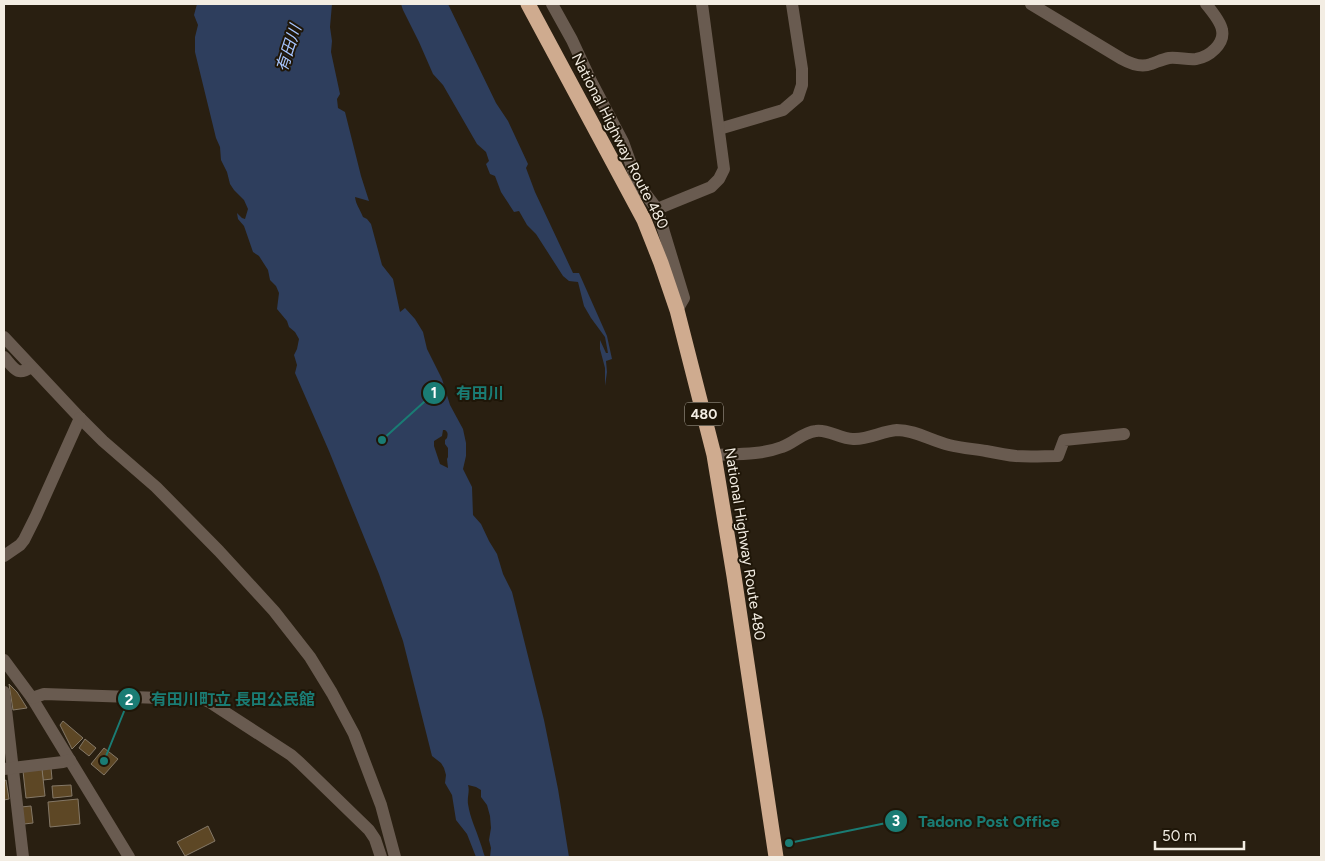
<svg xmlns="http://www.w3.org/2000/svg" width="1325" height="861" viewBox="0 0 1325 861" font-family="Figtree,'Noto Sans JP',sans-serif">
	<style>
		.water { fill: #2e3e5d; fill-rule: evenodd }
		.building { fill: #5d4725; stroke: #847867 }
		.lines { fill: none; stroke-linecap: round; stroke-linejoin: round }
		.minor { stroke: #695b50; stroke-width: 12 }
		.highway { stroke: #cfab8f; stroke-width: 15 }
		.labels { text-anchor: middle; stroke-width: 4; stroke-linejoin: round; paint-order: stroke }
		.shield { fill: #1f1608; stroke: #b3aca1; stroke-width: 1 }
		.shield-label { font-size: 14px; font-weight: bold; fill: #f3ede3 }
		.street-label { font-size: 15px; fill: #f3ede3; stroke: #1f1608 }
		.water-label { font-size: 16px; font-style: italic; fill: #a7c5fe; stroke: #1f1608 }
		.leader { fill: none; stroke: #1a7c74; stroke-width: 2 }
		.callout-dot { fill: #1a7c74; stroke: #1f1608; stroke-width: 2 }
		.mark-label { font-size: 15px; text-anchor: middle; font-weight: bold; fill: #fff }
		.callout-label { font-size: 16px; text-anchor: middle; font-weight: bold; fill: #1a7c74; stroke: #1f1608; stroke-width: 4; stroke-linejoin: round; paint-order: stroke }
	</style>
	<rect width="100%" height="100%" fill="#291f11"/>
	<g class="water">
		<path d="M197,4H332L330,27L332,41L331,52L340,94L337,99L338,108L345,112L361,176L369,201L355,197C356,205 360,209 363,217L367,219L371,224L382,265L393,279L400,312L405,308L415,319L423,332L427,349L442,379L450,405L463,429L466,443V456L463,469L472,487L473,515L481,524L489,541L497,554L503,574L512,592L544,720L558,789L569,857H490L491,848L489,840L491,828L490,816L487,805L481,797V790L476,787L468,785C470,791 467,797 468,804C470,818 476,829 480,842C482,847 483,852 485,857H476L467,834L456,820L452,795L445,783L446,775L444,768L441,763L432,756L403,641L379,574L329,451L295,373L297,365L294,355L297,349L299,339L295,332L289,327L287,321L277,309L279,293L276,286L270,280L268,270L259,256L253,252L244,226L238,219L237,213L242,218L245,219L248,209L244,200L234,190L230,184L227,172L221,160L220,147L216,138L195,52V37L198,25L194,15ZM443,430H445C448,432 448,434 447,438L445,440V444L448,448V457L447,459L448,468L440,464L434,446V441L442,436Z"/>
		<polygon points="401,4 448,4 496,103 508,121 528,164 526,168 535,192 573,273 579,273 607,336 612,359 606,361 607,372 605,386 605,368 600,349 600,340 606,353 608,353 605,337 591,318 584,306 578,282 569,281 563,276 536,234 527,225 519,211 514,212 501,192 495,176 490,174 486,164 489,161 486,152 477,144 443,85 433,74 419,42 403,10"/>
	</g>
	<g class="building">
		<polygon points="9,684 17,692 27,708 13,710"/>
		<polygon points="63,721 83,738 72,749 60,725"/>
		<polygon points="85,739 96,748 89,756 79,748"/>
		<polygon points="104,748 118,759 104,775 91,764"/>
		<polygon points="51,768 52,779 43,780 42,769"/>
		<polygon points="42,769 45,796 26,798 23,771"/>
		<polygon points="6,780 9,799 4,800 4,781"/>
		<polygon points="71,785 72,796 53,798 52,786"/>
		<polygon points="78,799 80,824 50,827 48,802"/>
		<polygon points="31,806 33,823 24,824 21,807"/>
		<polygon points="208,826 215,841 185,856 177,842"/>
	</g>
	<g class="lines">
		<g class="minor">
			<polyline points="552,4 572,40 591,81 623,142 638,184"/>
			<path d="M1031,4L1122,59C1131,64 1141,68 1151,64C1157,62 1163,59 1169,58C1178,57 1188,60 1196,59C1209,57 1225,44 1222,30C1221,23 1211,10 1206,4"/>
			<polyline points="719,129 783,110 798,97 802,85 802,69 792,4"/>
			<polyline points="626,184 638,184 657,209 711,187 719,179 724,169 702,4"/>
			<polyline points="657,209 684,298 677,310"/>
			<polyline points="4,337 80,418 103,441 156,487 219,551 274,611 310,657 332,693 354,734 381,805 395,857"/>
			<path d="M4,357C14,368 17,377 31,367"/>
			<path d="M714,455C737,454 761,455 782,447C794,443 803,432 816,431C828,429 840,439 853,439C868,440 882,431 897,430C915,430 932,441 949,445C961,448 974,449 986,451C996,453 1006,455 1016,456C1030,457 1045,456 1058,456L1064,440L1124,434"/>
			<polyline points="4,556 20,545 24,540 36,516 80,418"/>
			<polyline points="4,660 32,698 129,857"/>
			<polyline points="4,692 23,857"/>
			<polyline points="32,698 44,694 190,699 205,700 211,703 291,755 300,763 369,830 375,839 381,857"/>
			<polyline points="4,769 63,762 70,760"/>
		</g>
		<polyline class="highway" points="528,4 644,220 661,263 677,310 714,455 734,576 776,857"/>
	</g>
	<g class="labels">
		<rect class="shield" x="685" y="402.5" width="38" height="23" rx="4"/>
		<g class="shield-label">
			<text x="704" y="419">480</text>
		</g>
		<g class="street-label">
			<text transform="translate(620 141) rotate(63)" y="5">National Highway Route 480</text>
			<text transform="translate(745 544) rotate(81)" y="5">National Highway Route 480</text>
		</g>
		<g class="water-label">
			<text transform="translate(288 48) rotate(-72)" y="6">有田川</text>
		</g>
	</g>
	<path class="leader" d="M382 440L434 393M104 761L129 699M789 843L896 821"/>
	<g class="callout-dot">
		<circle cx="382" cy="440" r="5"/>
		<circle cx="104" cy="761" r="5"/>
		<circle cx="789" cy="843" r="5"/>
		<circle cx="434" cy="393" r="12"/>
		<circle cx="129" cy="699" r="12"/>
		<circle cx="896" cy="821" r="12"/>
	</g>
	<g class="mark-label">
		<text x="434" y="398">1</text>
		<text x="129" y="705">2</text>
		<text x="896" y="826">3</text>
	</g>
	<g class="callout-label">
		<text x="480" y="399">有田川</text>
		<text x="233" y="705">有田川町立 長田公民館</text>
		<text x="989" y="827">Tadono Post Office</text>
	</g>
	<rect width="1325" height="861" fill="none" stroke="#f3ede3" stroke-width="10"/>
	<path d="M1155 841v8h89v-8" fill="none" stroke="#f3ede3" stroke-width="2.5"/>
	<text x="1162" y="841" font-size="15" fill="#f3ede3" stroke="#1f1608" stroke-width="4" paint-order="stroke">50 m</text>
</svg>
